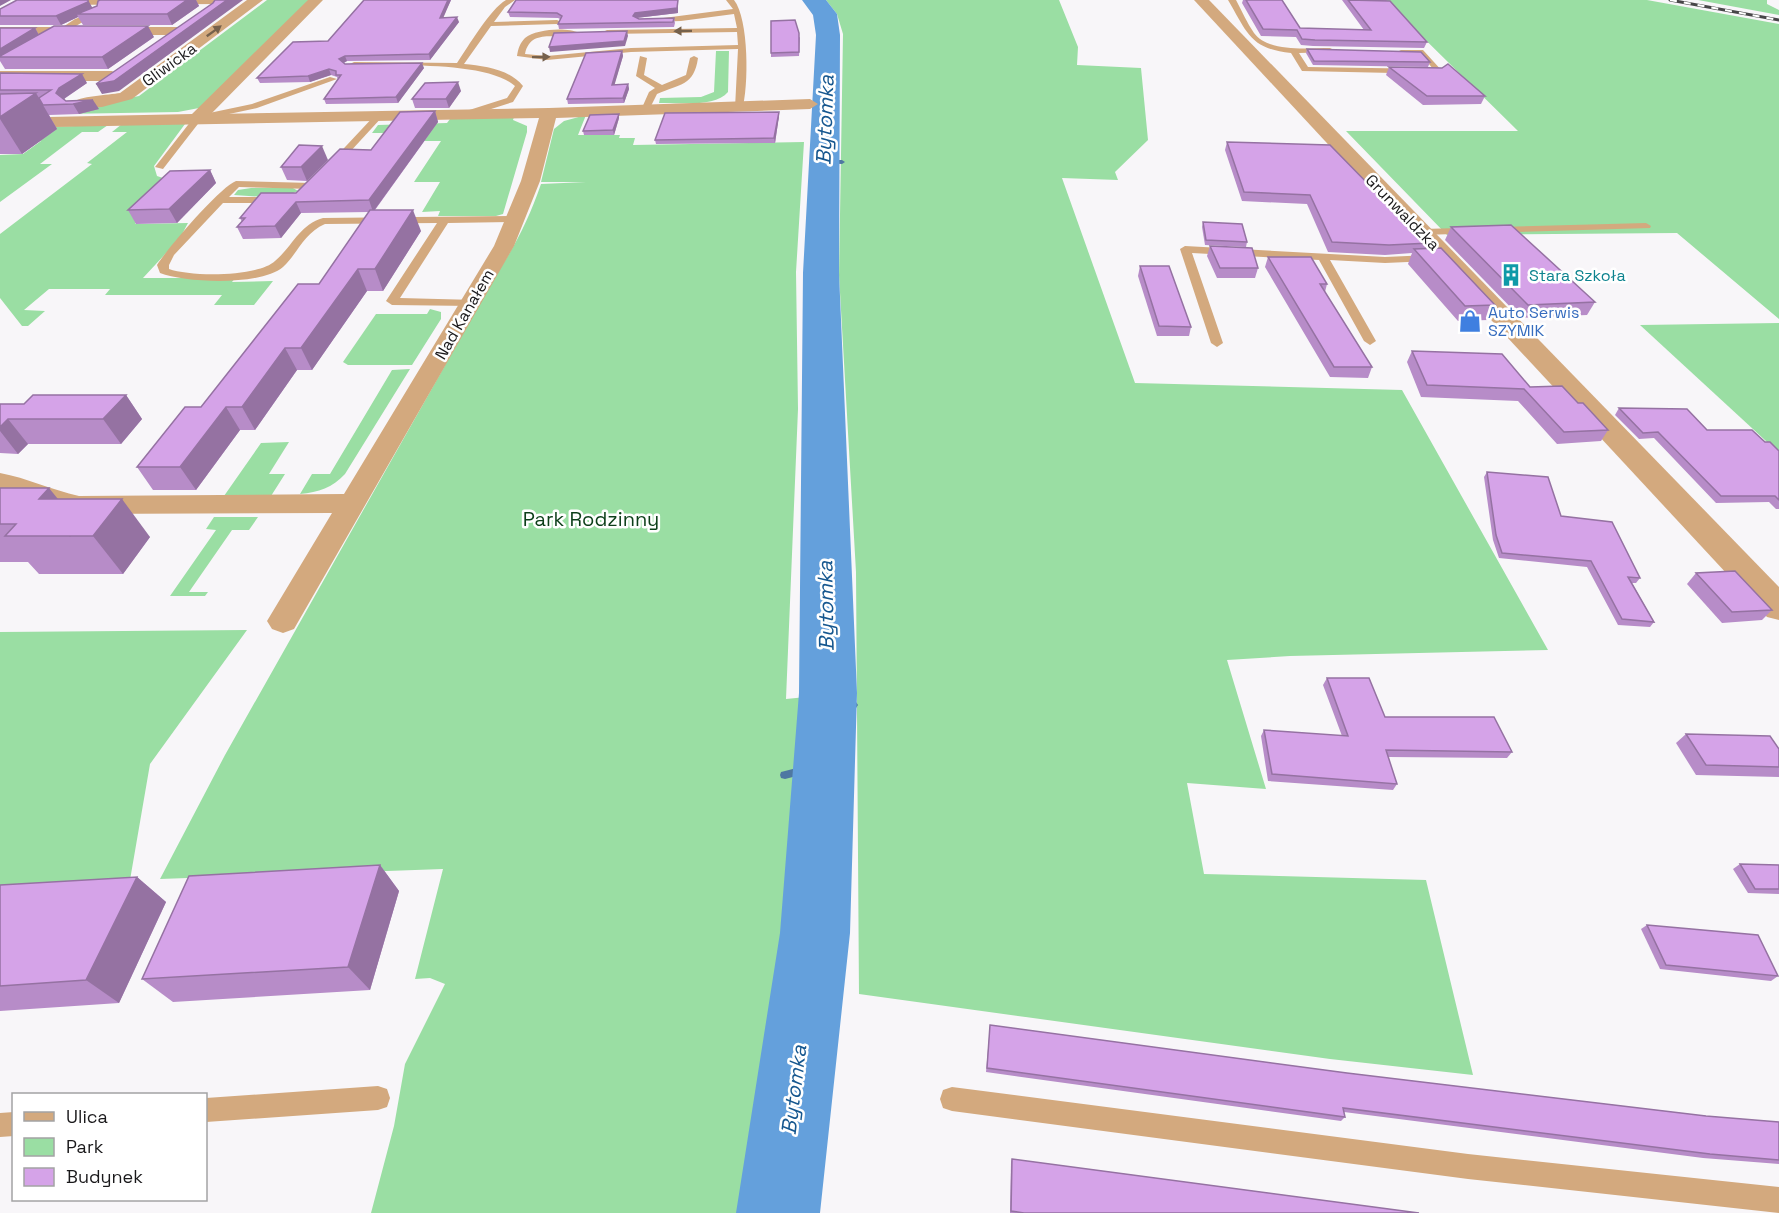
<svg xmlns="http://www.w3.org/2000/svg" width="1779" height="1213" viewBox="0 0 1779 1213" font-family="'Space Grotesk',sans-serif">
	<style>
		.green { fill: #9adea3 }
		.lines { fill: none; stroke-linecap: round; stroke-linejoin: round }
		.stream { fill: #4e78a2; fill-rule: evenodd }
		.river { fill: #64a0dc; fill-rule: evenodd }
		.service { fill: #d3a97e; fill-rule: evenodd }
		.minor { fill: #d3a97e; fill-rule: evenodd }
		.tertiary { fill: #d3a97e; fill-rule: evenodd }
		.rail-casing { stroke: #474648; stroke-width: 3 }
		.rail { stroke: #fff; stroke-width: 2; stroke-dasharray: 7; stroke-linecap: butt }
		.wall { fill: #b78cc8 }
		.shaded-wall { fill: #9572a2 }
		.building { fill: #d5a3e8; stroke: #9572a2; stroke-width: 1.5 }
		.oneway { fill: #76614c }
		.labels { text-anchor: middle; stroke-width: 5; stroke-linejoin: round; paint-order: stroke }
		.far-street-label { font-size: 16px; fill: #1a191b; stroke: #fff }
		.far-culture-label { font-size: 16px; fill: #0d838f; stroke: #fff; text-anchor: start }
		.far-shop-label { font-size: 16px; fill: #366cbe; stroke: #fff; text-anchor: start }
		.park-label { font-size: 20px; fill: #0c3f19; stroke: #fff }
		.water-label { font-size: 21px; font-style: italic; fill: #16578f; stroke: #fff }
	</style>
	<rect width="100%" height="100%" fill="#f8f6f9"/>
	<g class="green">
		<polygon points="267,0 313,0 199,108 178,112 63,114 70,110 139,96"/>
		<polygon points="826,0 1059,0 1078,47 1077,65 1141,68 1148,140 1115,172 1118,180 1062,178 1135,383 1402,390 1548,650 1290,656 1227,660 1266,789 1187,783 1204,874 1426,880 1473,1075 1330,1059 859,994 856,572 839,275 843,34 837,14"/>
		<polygon points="1385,0 1647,0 1779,24 1779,319 1677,233 1447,235 1346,131 1518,131"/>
		<polygon points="1698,0 1767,0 1767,4 1779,10 1779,15"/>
		<path d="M716,51H729L728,92C715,108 679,102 659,103L660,98L701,97L714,92Z"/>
		<path d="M586,115L578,135H620L619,138H635L633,145L804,142L796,272L798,409L786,699L806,697L801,890L755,1213H371L394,1126L405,1064L445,984L430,978L415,979L443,869L160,879L225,755L496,275C516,244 529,219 541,184L586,182H541L554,129L564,121Z"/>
		<polygon points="514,117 513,120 527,126 527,132 503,214 496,216 438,216 440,211 422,212 440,182 414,182 441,141 423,141 406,133 372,133 378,125 447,123 450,119"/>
		<polygon points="122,124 185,124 154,166 157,176 163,178 158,200 135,224 188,223 180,238 143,278 235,278 232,282 273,281 254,305 214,305 222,295 105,295 110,289 49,289 24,310 45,311 28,326 22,326 0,298 0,234 92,164 87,163 127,132 112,132"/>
		<polygon points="108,125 98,132 82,132 40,164 52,164 0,202 0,155 23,154 41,141 43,127"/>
		<polygon points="251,188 293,188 298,191 281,198 234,195 238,190"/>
		<polygon points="430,309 441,312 441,319 412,365 348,365 343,362 376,314 427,314"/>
		<polygon points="1779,323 1779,453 1640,325"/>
		<path d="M410,369L345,474C332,488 319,492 300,494L312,474H330L392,370Z"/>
		<polygon points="289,442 269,474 285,474 271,496 224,496 261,443"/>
		<polygon points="214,517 258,517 249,530 232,530 189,592 208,592 205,596 170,596 216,530 206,529"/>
		<polygon points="247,630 150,764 130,880 0,885 0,632"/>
	</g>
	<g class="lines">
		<g class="stream">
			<polygon points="824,160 842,160 845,162 842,164 822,163 822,161"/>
			<polygon points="828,689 856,702 858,705 856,708 853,709 850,708 825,696 823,693 825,690"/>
			<polygon points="824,761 828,762 829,765 828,768 785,779 781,778 780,775 781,772 785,771"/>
		</g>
		<polygon class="river" points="802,0 826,0 837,14 840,35 839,273 857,693 850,933 820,1213 736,1213 780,933 799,693 803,273 816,35 813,15"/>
		<g class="service">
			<polygon points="109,0 118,0 101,11 102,15 81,23 53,40 46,38 75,19 95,12 94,8"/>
			<path d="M506,0H515L505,7L494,22L557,20L561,22L557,24L491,26L464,64C485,66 509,69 523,86L513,102L466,117L462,114L463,112L507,98L515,86C488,61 392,65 354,66L350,64L354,62L457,63C468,47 490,9 506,0Z"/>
			<path d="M726,0H734C749,19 749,87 742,110L735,108L738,49L631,52L547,60L517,56C518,49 520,43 525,38C536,29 567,27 579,33C562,43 531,25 525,54L547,56L631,48L738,45L737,32L607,34L603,32L607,30L737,28L734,14L681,21L652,22L648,20L733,9Z"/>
			<path d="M1228,0H1236C1242,11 1247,23 1254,33C1269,53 1308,48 1330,48L1334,50L1330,52L1299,53L1308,67L1433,69L1421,54H1401L1397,52L1401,50H1423L1443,72L1439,74L1302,71L1291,53C1250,49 1247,32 1228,0Z"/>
			<path d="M640,56L647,58L644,75L662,85L686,75L690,58L694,56L698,58C694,86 680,84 657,94L648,112H642L641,110L649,92L655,88L636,76Z"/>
			<polygon points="330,77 337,79 257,108 201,120 163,169 155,167 195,116 252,104"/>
			<polygon points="376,114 383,116 337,166 331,166 331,162"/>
			<path d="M236,181L312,183L317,186L312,189L239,187L229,197H278L283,200L278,203H223L174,255L169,265V269C191,277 258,277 275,261C293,246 299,225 323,218L517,216L522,219L517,222L448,223L400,298L476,300L478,302L472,306L392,305L386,301L437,223L325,224C304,233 298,253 283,267C261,286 186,283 160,273L157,265C167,249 220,187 236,181Z"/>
			<polygon points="1646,223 1651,226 1650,228 1422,235 1417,232 1422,229"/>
			<polygon points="1185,246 1385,257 1430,255 1436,258 1430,261 1385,263 1330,260 1376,341 1370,345 1364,341 1319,260 1192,253 1223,343 1217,347 1211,343 1180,249"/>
			<polygon points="378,1086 387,1089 390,1098 387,1107 378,1110 206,1122 206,1098"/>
			<polygon points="952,1087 1468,1154 1779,1187 1779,1213 1468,1179 952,1111 943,1108 940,1099 943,1090"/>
			<polygon points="14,1112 14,1136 0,1137 0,1113"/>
		</g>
		<g class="minor">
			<polygon points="42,0 228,0 221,4 48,5 43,4"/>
			<path d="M247,0H263L132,99L102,107L80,108L72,103C78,96 109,95 120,93Z"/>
			<path d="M308,0H323L211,114L549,108L810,99L818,104L810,109L556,118L540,181L514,246L294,629L283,633L272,629L267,621L332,513L79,514L37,505L13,494L0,491V473C27,478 52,490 79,496L344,494L494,246L521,181L539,118L0,128V118L192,114Z"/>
			<polygon points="0,27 177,27 184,31 177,35 0,35"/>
			<polygon points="0,71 112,71 120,76 112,81 0,81"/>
		</g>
		<polygon class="tertiary" points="1194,0 1209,0 1779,587 1779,620 1767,617"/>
		<g class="rail-casing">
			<polyline id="rail" points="1670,0 1779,20"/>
		</g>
		<use href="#rail" class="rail"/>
	</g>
	<g class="wall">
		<polygon points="100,0 196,0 199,6 172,25 83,25 78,17 61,25 0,25 0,9 92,7 92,8 97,6"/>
		<polygon points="364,0 451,0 443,17 459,22 430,60 347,61 344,63 345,64 424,68 398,103 326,104 324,99 338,80 337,77 331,75 310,82 260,83 257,78 328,41"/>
		<polygon points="516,0 678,0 678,13 636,18 639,19 674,18 675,23 674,27 559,29 558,24 560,19 558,18 510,17 508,12"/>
		<polygon points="1243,0 1282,0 1300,28 1364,30 1342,0 1386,0 1427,42 1424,48 1313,46 1301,45 1296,37 1261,36 1242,3"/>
		<polygon points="0,28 35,28 39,35 154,37 108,69 5,69 0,61"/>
		<polygon points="800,37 799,56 771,57 771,53"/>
		<polygon points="1307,49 1430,62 1428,67 1313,65 1306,53"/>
		<polygon points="622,51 623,56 614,85 628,84 629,89 624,103 568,104 567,99"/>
		<polygon points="1389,67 1442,68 1485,96 1481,104 1423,105 1386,75"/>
		<polygon points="0,73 87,83 64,99 66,101 99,109 79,114 49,115 57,129 22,154 0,154"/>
		<polygon points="461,91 449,108 415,108 412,99"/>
		<polygon points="435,111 438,122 375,210 421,231 383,291 367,291 312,370 297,370 255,430 240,430 196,490 153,490 137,467 201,407 319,284 369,212 301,213 281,238 243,239 237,227 242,222 240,218 296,193 371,150"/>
		<polygon points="779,112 779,116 775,143 656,144 655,140"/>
		<polygon points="619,118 614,135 584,135 583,131"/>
		<polygon points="1227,142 1416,233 1430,243 1427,249 1495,305 1488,320 1458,321 1408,264 1412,253 1385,255 1328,252 1307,204 1242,201 1225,150"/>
		<polygon points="328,160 307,181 287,180 281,167"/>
		<polygon points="210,170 216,183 177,223 136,224 128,210"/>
		<polygon points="1203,222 1247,242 1246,247 1205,245 1202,227"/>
		<polygon points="1451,227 1595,302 1587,315 1521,318 1445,240"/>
		<polygon points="1210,246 1258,268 1255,278 1217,278 1207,256"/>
		<polygon points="1268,257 1327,284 1325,292 1372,367 1368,378 1330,377 1265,267"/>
		<polygon points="1140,266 1191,327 1189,336 1157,336 1138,276"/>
		<polygon points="1412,351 1578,403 1608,430 1601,441 1557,444 1518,401 1421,397 1407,362"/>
		<polygon points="126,395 142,419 121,444 28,444 18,454 0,453 0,404 24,404"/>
		<polygon points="1619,408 1707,430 1765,442 1779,451 1779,509 1776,509 1769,502 1716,503 1654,438 1639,439 1615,415"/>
		<polygon points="1487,472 1561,516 1640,578 1636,583 1632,583 1654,622 1650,627 1618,625 1587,567 1499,558 1493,540 1484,477"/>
		<polygon points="0,488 58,499 150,537 123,574 39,574 28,562 0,562"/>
		<polygon points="1696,573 1772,610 1762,620 1722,623 1687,584"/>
		<polygon points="1327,678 1385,717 1512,752 1507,758 1388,757 1397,784 1393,790 1268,781 1261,736 1264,730 1342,736 1323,685"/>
		<polygon points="1686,734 1779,749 1779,777 1696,775 1676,743"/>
		<polygon points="1740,864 1779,865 1779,894 1748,893 1733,869"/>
		<polygon points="380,865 399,891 370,990 173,1002 142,979"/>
		<polygon points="137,877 166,902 119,1003 0,1011 0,885"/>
		<polygon points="1647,925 1778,976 1771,981 1660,969 1641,929"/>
		<polygon points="990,1025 1347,1073 1706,1116 1779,1122 1779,1164 1703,1158 1344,1112 1345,1117 1341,1121 986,1072"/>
		<polygon points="1012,1159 1419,1213 1010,1213 1011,1162"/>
	</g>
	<g class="shaded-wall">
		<polygon points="0,0 11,0 0,6"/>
		<polygon points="88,0 92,7 92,11 77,14 78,17 61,25 56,16"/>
		<polygon points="187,0 196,0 199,6 172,25 167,14"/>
		<polygon points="227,0 243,0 119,91 102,94 96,84"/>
		<polygon points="448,0 451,0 441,23 440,18"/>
		<polygon points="678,0 678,13 636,18 633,16 635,13"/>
		<polygon points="457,17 459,22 430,60 429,54"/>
		<polygon points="148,26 154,37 108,69 102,57"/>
		<polygon points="35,28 40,37 0,57 0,49"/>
		<polygon points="627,31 628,36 625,46 550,52 549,47"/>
		<polygon points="622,51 623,56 613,90 612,85"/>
		<polygon points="345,56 347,61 341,64 339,59"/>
		<polygon points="422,63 424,68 398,103 396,97"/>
		<polygon points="329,69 331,75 310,82 308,76"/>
		<polygon points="82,74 87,83 65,98 62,103 56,93 59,88"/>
		<polygon points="458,82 461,91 449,108 446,99"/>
		<polygon points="628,84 629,89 624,103 623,98"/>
		<polygon points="36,93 57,129 22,154 0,119 0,117"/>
		<polygon points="93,100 99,109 79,114 73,104"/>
		<polygon points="435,111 438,122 373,212 369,200"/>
		<polygon points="779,112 779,116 775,143 774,138"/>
		<polygon points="619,114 619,118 614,135 613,130"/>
		<polygon points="322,146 328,160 307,181 301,167"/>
		<polygon points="210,170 216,183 177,223 169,209"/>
		<polygon points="296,202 301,213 281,238 275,226"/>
		<polygon points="413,210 421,231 383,291 375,269"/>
		<polygon points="358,269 367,291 312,370 301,348"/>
		<polygon points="285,348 297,370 255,430 242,407"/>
		<polygon points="126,395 142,419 121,444 103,419"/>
		<polygon points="226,407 240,430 196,490 180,467"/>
		<polygon points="8,419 28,444 18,454 0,431 0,427"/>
		<polygon points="49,488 79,525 70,537 39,499"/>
		<polygon points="122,499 150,537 123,574 93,536"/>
		<polygon points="380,865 399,891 370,990 348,967"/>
		<polygon points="137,877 166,902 119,1003 86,980"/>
	</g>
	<g class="building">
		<polygon points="17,0 88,0 88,2 56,16 0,16 0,9"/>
		<polygon points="100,0 187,0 167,14 77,14 97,6 98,1"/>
		<polygon points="215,0 227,0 114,81 96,84 213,3"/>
		<polygon points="364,0 448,0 440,18 457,17 429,54 345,56 339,59 345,64 422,63 396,97 324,99 341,75 336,75 336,71 329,69 308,76 257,78 293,42 328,41"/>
		<polygon points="516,0 678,0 677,8 635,13 633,16 639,19 674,18 673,22 558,24 562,16 557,13 508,12"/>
		<polygon points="1246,0 1282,0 1300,28 1371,30 1348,0 1390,1 1427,42 1315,40 1302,39 1297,30 1263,29"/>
		<polygon points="795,20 799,33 799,52 771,53 771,21"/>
		<polygon points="54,26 148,26 102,57 0,57 0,56"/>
		<polygon points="0,28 35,28 0,49"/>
		<polygon points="627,31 624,41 549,47 554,33"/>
		<polygon points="1307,49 1421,52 1430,62 1314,61"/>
		<polygon points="622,51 612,85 628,84 623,98 567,99 586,53"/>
		<polygon points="1448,64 1485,96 1427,96 1389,67 1442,68"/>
		<polygon points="0,73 82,74 59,88 56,93 66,101 93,100 73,104 43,105 39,98 51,90 0,90"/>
		<polygon points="458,82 446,99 412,99 425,83"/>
		<polygon points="36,93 0,117 0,94"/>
		<polygon points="435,111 369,200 296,202 275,226 237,227 245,218 240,218 261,193 296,193 340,149 371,150 400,112"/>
		<polygon points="779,112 774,138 655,140 665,113"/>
		<polygon points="619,114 613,130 583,131 590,115"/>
		<polygon points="1227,142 1330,145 1416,233 1419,232 1430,243 1389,245 1332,242 1310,195 1244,192"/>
		<polygon points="299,145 322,146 301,167 281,167"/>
		<polygon points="210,170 169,209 128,210 170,171"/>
		<polygon points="370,210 413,210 375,269 358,269 301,348 285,348 242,407 226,407 180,467 137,467 185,407 201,407 298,284 319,284"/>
		<polygon points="1203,222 1242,224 1247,242 1206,240"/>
		<polygon points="1511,225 1595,302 1528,305 1451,227"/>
		<polygon points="1210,246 1252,248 1258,268 1220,268"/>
		<polygon points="1441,248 1495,305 1465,306 1414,249"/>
		<polygon points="1268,257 1311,257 1327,284 1320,284 1372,367 1334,367"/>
		<polygon points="1140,266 1169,266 1191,327 1159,326"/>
		<polygon points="1412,351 1502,354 1530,387 1562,386 1578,403 1583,403 1608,430 1564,432 1524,389 1427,385"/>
		<polygon points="33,395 126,395 103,419 8,419 0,427 0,404 24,404"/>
		<polygon points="1619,408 1687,409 1707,430 1752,430 1765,442 1770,442 1779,451 1779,500 1775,496 1721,496 1658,432 1643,433"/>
		<polygon points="1487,472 1548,477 1561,516 1612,522 1640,578 1628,577 1654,622 1622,619 1591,561 1502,553 1496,535"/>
		<polygon points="0,488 49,488 39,499 122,499 93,536 5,536 16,524 0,524"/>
		<polygon points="1735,571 1772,610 1732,612 1696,573"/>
		<polygon points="1327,678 1369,678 1385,717 1494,717 1512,752 1386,750 1397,784 1272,774 1264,730 1348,736"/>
		<polygon points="1686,734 1770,736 1779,749 1779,767 1706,765"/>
		<polygon points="1740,864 1779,865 1779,889 1755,889"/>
		<polygon points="380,865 348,967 142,979 189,876"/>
		<polygon points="137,877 86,980 0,986 0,885"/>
		<polygon points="1647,925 1758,935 1778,976 1666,965"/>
		<polygon points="990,1025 1347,1073 1706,1116 1779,1122 1779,1160 1710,1154 1343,1108 1345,1117 987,1068"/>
		<polygon points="1012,1159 1419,1213 1024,1213 1011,1211"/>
	</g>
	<defs><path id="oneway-solid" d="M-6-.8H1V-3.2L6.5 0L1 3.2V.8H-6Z" transform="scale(1.5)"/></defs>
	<g class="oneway">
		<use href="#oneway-solid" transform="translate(214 31) rotate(-36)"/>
		<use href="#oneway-solid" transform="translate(683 31) rotate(179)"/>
		<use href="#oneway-solid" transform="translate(541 57) rotate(-1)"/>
	</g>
	<defs>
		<g id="building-bare" transform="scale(1.8)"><path d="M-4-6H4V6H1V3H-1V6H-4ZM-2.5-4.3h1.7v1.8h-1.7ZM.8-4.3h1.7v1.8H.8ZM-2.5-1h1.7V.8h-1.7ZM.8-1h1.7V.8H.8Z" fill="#0f9aa8" stroke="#fff" stroke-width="2.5" paint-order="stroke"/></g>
		<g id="shop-bare" transform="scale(1.8)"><path d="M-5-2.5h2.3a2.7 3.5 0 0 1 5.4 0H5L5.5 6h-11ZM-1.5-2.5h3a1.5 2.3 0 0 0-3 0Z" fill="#3f7fe0" stroke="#fff" stroke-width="2.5" paint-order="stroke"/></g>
	</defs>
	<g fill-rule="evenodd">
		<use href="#building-bare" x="1511" y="275"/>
		<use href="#shop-bare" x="1470" y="321"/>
	</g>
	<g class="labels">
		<g class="far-street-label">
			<text transform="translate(169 64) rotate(-36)" y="6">Gliwicka</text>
			<text transform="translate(1403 212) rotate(46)" y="6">Grunwaldzka</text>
			<text transform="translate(464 314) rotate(-60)" y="6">Nad Kanałem</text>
		</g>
		<g class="far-culture-label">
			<text x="1529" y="281">Stara Szkoła</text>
		</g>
		<g class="far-shop-label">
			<text x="1488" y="318">Auto Serwis<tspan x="1488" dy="18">SZYMIK</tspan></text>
		</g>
		<g class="park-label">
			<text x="591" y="526">Park Rodzinny</text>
		</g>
		<g class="water-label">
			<text transform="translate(825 120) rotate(-88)" y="7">Bytomka</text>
			<text transform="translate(826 606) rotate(-91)" y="7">Bytomka</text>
			<text transform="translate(794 1090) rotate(-83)" y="7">Bytomka</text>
		</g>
	</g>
	<rect x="12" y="1093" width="195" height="108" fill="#ffffff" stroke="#a3a3a4" stroke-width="1.5"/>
	<rect x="24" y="1112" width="30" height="9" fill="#d3a97e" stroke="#a3a3a4" stroke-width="1.5"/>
	<text x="66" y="1123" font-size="18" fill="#1a191b">Ulica</text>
	<rect x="24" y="1138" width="30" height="18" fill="#9adea3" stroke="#a3a3a4" stroke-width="1.5"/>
	<text x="66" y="1153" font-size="18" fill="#1a191b">Park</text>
	<rect x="24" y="1168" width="30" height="18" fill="#d5a3e8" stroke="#a3a3a4" stroke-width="1.5"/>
	<text x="66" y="1183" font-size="18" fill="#1a191b">Budynek</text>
</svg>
